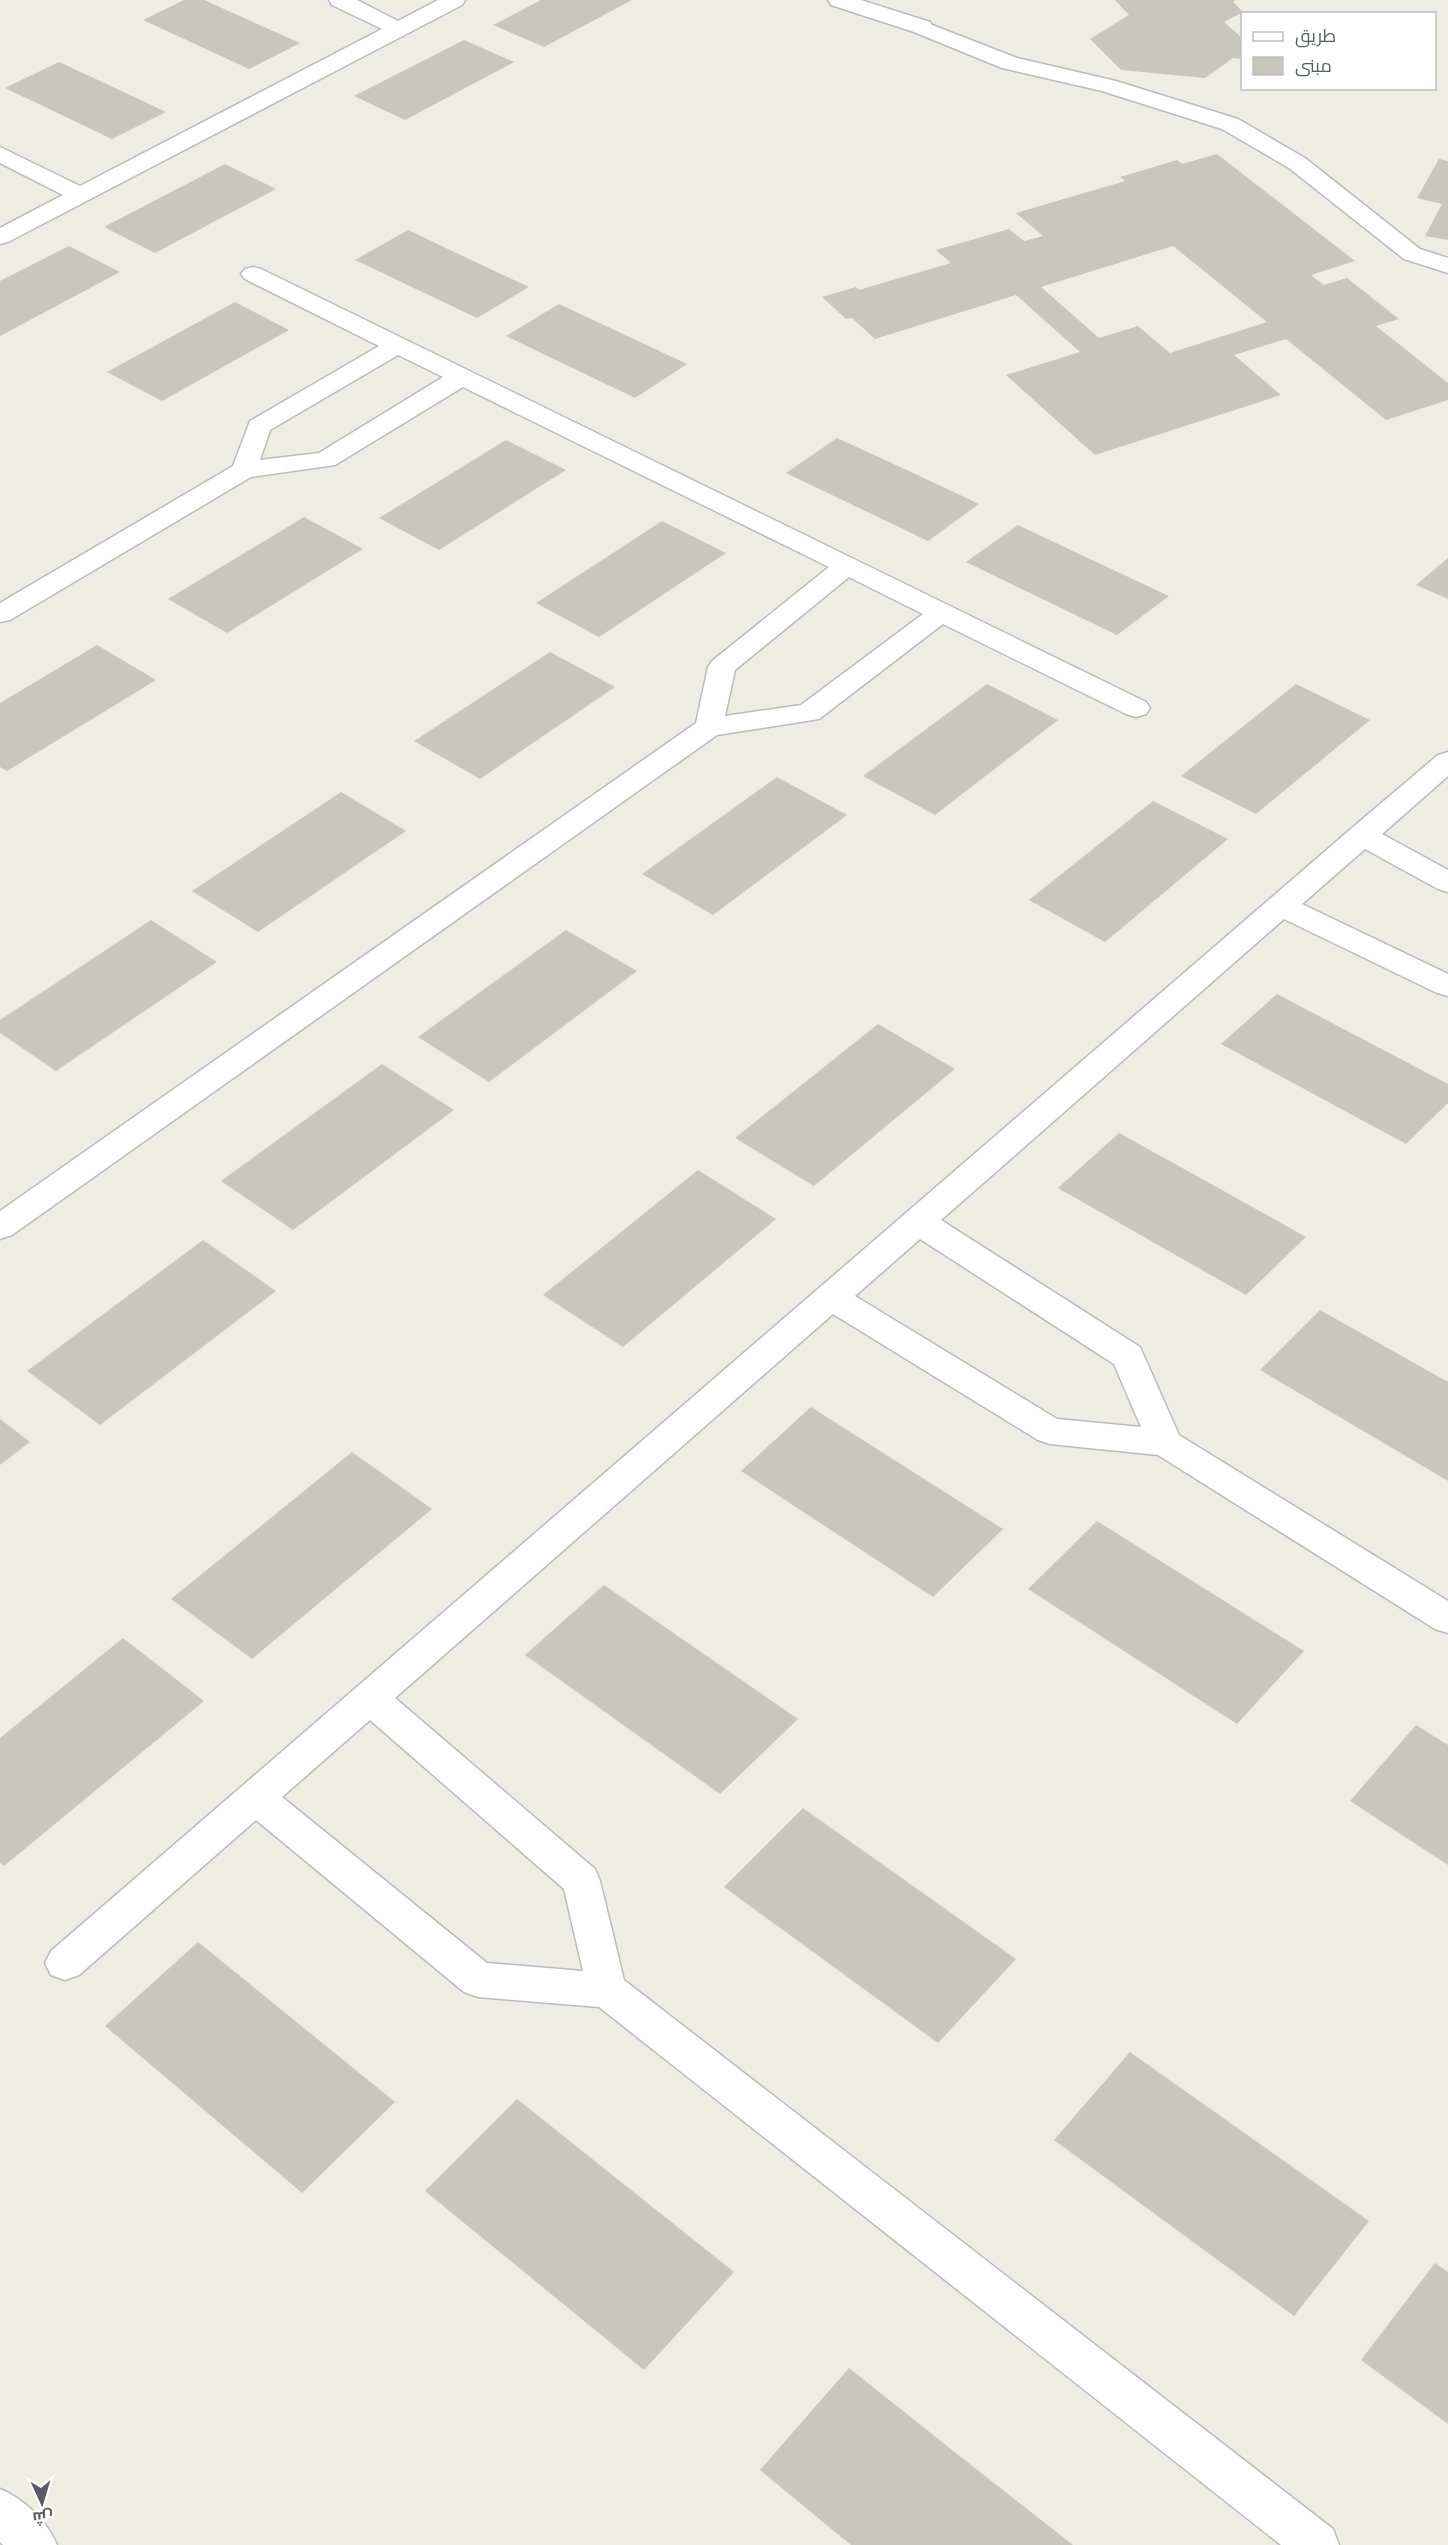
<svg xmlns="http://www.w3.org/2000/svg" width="1448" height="2545" viewBox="0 0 1448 2545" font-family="Overpass,Cairo,sans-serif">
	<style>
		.building { fill: #c9c6be; fill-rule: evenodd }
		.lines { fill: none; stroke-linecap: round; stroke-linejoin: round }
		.lane-casing { stroke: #b9bbc1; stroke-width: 3 }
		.street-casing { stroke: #b9bbc1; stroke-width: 3 }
		.lane { fill: #fff; fill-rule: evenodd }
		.street { fill: #fff; fill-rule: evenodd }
	</style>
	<rect width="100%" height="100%" fill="#eeede1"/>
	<g class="building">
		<polygon points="184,0 204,0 300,43 249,69 143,20"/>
		<polygon points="541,0 632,0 544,47 493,25"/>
		<polygon points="1115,0 1235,0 1233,2 1243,12 1224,22 1242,38 1242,59 1233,58 1205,78 1121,70 1090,39 1129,15"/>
		<polygon points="464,40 514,62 405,120 354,96"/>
		<polygon points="59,62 113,87 166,112 112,139 5,88"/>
		<path d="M1217,154L1355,261L1311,275L1324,285L1347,278L1399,319L1376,326L1448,383V400L1386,420L1286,339L1234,355L1281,395L1095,455L1006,375L1080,352L1016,295L875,339L852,318L846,319L822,297L856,287L859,290L951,263L936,250L1009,229L1024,241L1043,236L1016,213L1125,181L1120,177L1177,160L1182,164ZM1173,246L1267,322L1170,353L1138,326L1099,338L1041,287Z"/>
		<polygon points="1439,159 1448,161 1448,240 1425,236 1442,204 1417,198"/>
		<polygon points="225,164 276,189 155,253 104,227"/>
		<polygon points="408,230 469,259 529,287 477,318 355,260"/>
		<polygon points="69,246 120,272 0,336 0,281"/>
		<polygon points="235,302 289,330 162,401 107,372"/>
		<polygon points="559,304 687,364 635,398 506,336"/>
		<polygon points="837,438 909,471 979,504 928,541 786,473"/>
		<polygon points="506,440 566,470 439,550 379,518"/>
		<polygon points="304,517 363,549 227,633 168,599"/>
		<polygon points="662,521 726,553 599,637 536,603"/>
		<polygon points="1018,525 1094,561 1169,596 1117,635 966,562"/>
		<polygon points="1448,558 1448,599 1416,585"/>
		<polygon points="97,645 156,680 7,771 0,767 0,703"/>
		<polygon points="550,652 615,687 480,779 414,741"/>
		<polygon points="987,684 1058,720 935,815 863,776"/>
		<polygon points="1296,684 1370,720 1256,814 1181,776"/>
		<polygon points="777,777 847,815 713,915 642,874"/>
		<polygon points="341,792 406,831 258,932 192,891"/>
		<polygon points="1153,801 1228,839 1105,942 1029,900"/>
		<polygon points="151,920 217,962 56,1071 0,1033 0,1020"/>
		<polygon points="566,930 637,971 489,1082 418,1037"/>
		<polygon points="1277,994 1448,1084 1448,1103 1406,1144 1221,1044"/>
		<polygon points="878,1024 955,1069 814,1186 735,1138"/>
		<polygon points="382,1064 454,1110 293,1230 221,1181"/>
		<polygon points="1119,1133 1213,1185 1306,1237 1246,1295 1058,1188"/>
		<polygon points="698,1170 776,1219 623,1347 543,1295"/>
		<polygon points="203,1240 276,1291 100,1425 27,1371"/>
		<polygon points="1320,1310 1448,1382 1448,1481 1260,1370"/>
		<polygon points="811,1407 1003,1529 933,1597 741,1471"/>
		<polygon points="0,1419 30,1442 0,1465"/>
		<polygon points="352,1452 432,1509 252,1659 171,1599"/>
		<polygon points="1097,1521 1304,1651 1237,1724 1028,1589"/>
		<polygon points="604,1585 798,1719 720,1794 525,1655"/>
		<polygon points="123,1638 204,1701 4,1866 0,1863 0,1738"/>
		<polygon points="1416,1725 1448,1745 1448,1865 1350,1801"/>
		<polygon points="803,1808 1016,1959 938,2043 724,1887"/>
		<polygon points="198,1942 395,2102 302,2193 105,2026"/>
		<polygon points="1130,2052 1369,2221 1294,2316 1054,2140"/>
		<polygon points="517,2099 734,2272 644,2370 425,2191"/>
		<polygon points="1435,2263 1448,2272 1448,2424 1361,2360"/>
		<polygon points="849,2368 971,2465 1073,2545 851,2545 760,2470"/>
	</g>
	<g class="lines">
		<g class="lane-casing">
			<polygon id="lane" points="922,21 1017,58 1116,81 1238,119 1305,158 1420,249 1448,258 1448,273 1404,259 1289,168 1222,129 1102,91 1002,68 914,32 911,27 914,22"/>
		</g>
		<g class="street-casing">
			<g id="street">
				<polygon points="329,0 357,0 398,21 438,0 465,0 462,5 8,242 0,244 0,228 63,195 0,163 0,147 80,186 382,29 332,5"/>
				<polygon points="828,0 861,0 930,22 933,27 930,32 922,33 914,32 831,5"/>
				<path d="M253,267L261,269L1146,702L1150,708L1146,714L1136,717L1126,714L943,624L819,719L717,735L12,1235L0,1239V1211L696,723L708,667L712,661L829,567L463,387L335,465L251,477L10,620L0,622V603L233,466L250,421L379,346L245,279L241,274L245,269ZM398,355L443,377L319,453L260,460L270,430ZM849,577L923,614L801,705L725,716L735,670Z"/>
				<path d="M1448,752V776L1382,834L1448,870V892L1438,889L1365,849L1302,904L1448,974V996L1437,993L1284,919L941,1220L1140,1347L1179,1435L1448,1601V1633L1435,1629L1158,1455L1050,1444L1038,1440L833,1314L395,1698L595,1869L600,1881L624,1980L1333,2529L1339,2545H1281L599,2007L478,1997L464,1992L256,1820L79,1975L65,1980L51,1975L45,1963L51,1951L1352,828L1438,755ZM920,1239L1114,1364L1141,1427L1057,1419L855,1296ZM370,1720L564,1889L583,1971L487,1963L282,1797Z"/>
				<path d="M0,2489C24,2499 47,2521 57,2545H3L0,2542Z"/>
			</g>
		</g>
		<use href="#lane" class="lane"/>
		<use href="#street" class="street"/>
	</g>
	<rect x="1241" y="12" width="195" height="78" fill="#ffffff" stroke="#bdbec1" stroke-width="1.5"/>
	<rect x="1253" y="32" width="30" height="9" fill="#ffffff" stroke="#bdbec1" stroke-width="1.5"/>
	<text x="1295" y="42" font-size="18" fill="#5a5d63">طريق</text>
	<rect x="1253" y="57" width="30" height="18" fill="#c9c6be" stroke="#bdbec1" stroke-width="1.5"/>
	<text x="1295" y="72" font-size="18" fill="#5a5d63">مبنى</text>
	<g transform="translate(42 2503) rotate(176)" stroke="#ffffff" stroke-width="4.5" paint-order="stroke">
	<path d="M0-4.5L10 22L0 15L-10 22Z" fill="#5a5d63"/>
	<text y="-9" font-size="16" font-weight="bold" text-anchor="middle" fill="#5a5d63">ش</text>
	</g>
</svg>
